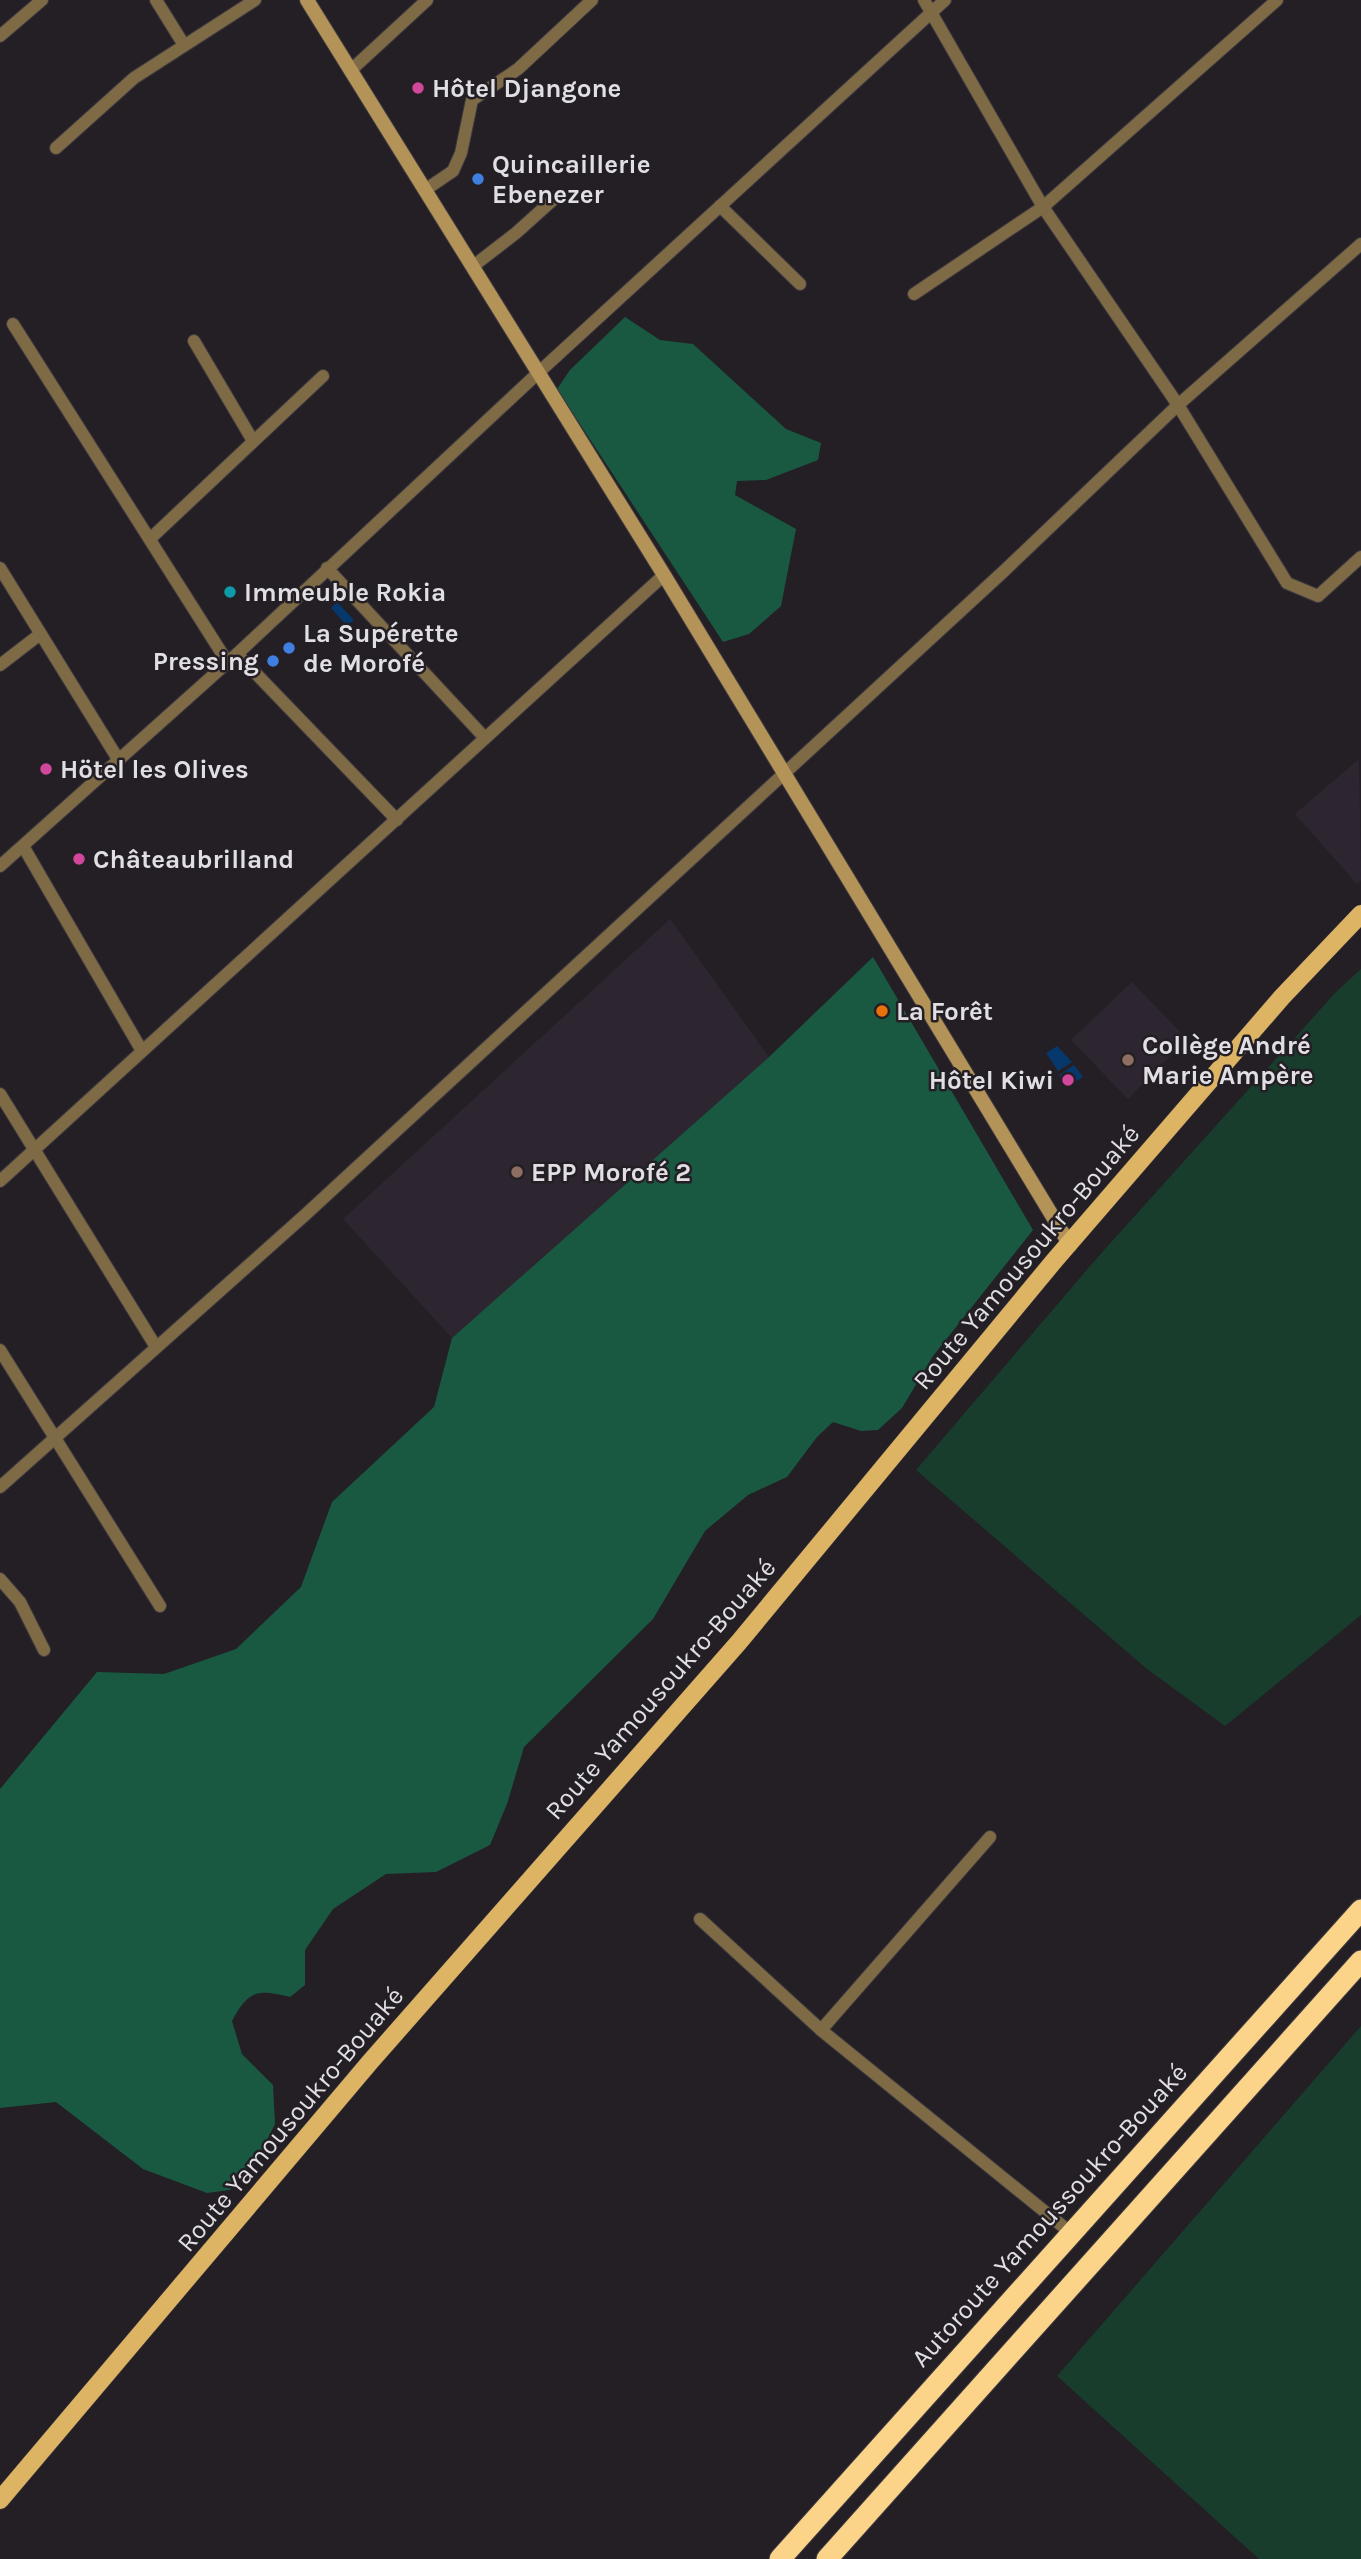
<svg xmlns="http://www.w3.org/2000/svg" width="1361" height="2559" viewBox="0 0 1361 2559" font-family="Karla,sans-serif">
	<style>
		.built { fill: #2d2631 }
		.green { fill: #183d2d }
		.forest { fill: #195941 }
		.water { fill: #06386b }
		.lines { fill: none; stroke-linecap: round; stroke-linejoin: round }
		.street-casing { stroke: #3e3a40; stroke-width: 14 }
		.secondary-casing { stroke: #3e3a40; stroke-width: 16 }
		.primary-casing { stroke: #3e3a40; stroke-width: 19 }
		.highway-casing { stroke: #3e3a40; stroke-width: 23 }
		.street { stroke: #7e6a45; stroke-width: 12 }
		.secondary { stroke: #b39357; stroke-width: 14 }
		.primary { stroke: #ddb464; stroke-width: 18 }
		.highway { stroke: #fbd389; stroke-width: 21 }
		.hotel-dot { fill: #d1479c; stroke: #231f25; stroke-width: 2.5 }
		.shop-dot { fill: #3f7fe0; stroke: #231f25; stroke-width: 2.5 }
		.culture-dot { fill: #0f9aa8; stroke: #231f25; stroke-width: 2.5 }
		.food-dot { fill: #e8710a; stroke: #231f25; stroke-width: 2.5 }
		.education-dot { fill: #8d6e63; stroke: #231f25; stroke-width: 2.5 }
		.labels { text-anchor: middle; stroke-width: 5; stroke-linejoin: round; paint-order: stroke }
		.poi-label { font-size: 26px; font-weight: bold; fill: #e2dfe4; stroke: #231f25; text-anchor: start }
		.street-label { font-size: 26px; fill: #e2dfe4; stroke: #231f25 }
	</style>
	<rect width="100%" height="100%" fill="#231f25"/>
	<g class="built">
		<polygon points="1359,759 1361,880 1357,884 1295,814"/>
		<polygon points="670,919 769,1057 452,1338 343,1219"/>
		<polygon points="1132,982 1187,1039 1128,1099 1071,1040"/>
	</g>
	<g class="green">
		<polygon points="1361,969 1361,1615 1225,1726 1147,1669 916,1470 1097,1258 1336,992"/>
		<polygon points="1361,2026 1361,2559 1259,2559 1057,2376"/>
	</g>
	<g class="forest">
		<polygon points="625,317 660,340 693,344 786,429 821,443 818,460 766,480 737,481 735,495 796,529 781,606 749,634 723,642 557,389 570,370"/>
		<path d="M873,957L1033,1230L933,1356L902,1408L878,1430L861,1431L833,1422L817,1437L787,1477L748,1495L705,1531L653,1619L524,1747L507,1804L490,1845L436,1872L386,1874L333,1909L305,1950V1985L290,1997C257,1989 249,1990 232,2021L242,2054L273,2085L275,2124L256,2162L230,2190L207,2193L143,2169L56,2102L0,2108V1789L97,1672L164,1674L236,1649L301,1587L332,1502L434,1407L452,1338L769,1057Z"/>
	</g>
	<g class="water">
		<polygon points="337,602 354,620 347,626 331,608"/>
		<polygon points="1057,1046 1072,1062 1058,1071 1046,1053"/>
		<polygon points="1074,1065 1083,1077 1067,1087 1059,1075"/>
	</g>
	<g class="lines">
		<g class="street-casing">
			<g id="street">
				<polyline points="156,0 184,45"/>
				<polyline points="924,0 1043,207 1178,405 1287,583 1318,596 1361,557"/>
				<polyline points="0,36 42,0"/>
				<polyline points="350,71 427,0"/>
				<polyline points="56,148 134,78 255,0"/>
				<polyline points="425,190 453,171 461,153 472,100 518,69 592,0"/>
				<polyline points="720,206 800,284"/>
				<polyline points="472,267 516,233 556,197"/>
				<polyline points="914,294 1043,207 1277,0"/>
				<polyline points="13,324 228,663"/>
				<polyline points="194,341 253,441"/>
				<polyline points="151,538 323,376"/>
				<polyline points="0,568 118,759"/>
				<polyline points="327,568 485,738"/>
				<polyline points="237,654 397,820"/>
				<polyline points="0,665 39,635"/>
				<polyline points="23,846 142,1051"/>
				<polyline points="0,866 237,654 538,373 945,0"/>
				<polyline points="0,1094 156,1347"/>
				<polyline points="0,1181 664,575"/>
				<polyline points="0,1350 160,1606"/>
				<polyline points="0,1487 305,1215 1004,571 1178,405 1361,244"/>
				<polyline points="0,1579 20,1602 44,1650"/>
				<polyline points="700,1919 821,2030 1071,2233"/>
				<polyline points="821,2030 990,1837"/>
			</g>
		</g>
		<g class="secondary-casing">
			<polyline id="secondary" points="307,0 664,575 1070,1245"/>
		</g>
		<g class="primary-casing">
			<polyline id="primary" points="0,2500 370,2062 739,1642 1054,1261 1282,997 1361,914"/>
		</g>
		<g class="highway-casing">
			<g id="highway">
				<polyline points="780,2559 1361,1910"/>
				<polyline points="827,2559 1361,1961"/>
			</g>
		</g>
		<use href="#street" class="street"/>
		<use href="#secondary" class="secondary"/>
		<use href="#primary" class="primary"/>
		<use href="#highway" class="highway"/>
	</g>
	<g class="hotel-dot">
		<circle cx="418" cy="88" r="7"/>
		<circle cx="46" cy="769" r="7"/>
		<circle cx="79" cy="859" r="7"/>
		<circle cx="1068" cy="1080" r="7"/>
	</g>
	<g class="shop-dot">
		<circle cx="478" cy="179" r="7"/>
		<circle cx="289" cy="648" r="7"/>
		<circle cx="273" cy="661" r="7"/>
	</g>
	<circle class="culture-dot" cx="230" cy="592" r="7"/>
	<circle class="food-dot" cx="882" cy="1011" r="7"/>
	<g class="education-dot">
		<circle cx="1128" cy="1060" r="7"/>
		<circle cx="517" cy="1172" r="7"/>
	</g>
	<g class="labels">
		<g class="poi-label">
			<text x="432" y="97">Hôtel Djangone</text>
			<text x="492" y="173">Quincaillerie<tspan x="492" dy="30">Ebenezer</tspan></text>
			<text x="244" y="601">Immeuble Rokia</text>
			<text x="303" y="642">La Supérette<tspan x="303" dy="30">de Morofé</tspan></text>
			<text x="259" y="670" text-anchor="end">Pressing</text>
			<text x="60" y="778">Hötel les Olives</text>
			<text x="93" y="868">Châteaubrilland</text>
			<text x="896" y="1020">La Forêt</text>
			<text x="1142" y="1054">Collège André<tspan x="1142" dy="30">Marie Ampère</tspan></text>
			<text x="1054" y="1089" text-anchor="end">Hôtel Kiwi</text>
			<text x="531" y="1181">EPP Morofé 2</text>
		</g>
		<g class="street-label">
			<text transform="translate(1026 1257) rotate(-50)" y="9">Route Yamousoukro-Bouaké</text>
			<text transform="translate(660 1689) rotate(-49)" y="9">Route Yamousoukro-Bouaké</text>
			<text transform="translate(290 2119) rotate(-50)" y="9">Route Yamousoukro-Bouaké</text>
			<text transform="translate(1049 2215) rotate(-48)" y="9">Autoroute Yamoussoukro-Bouaké</text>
		</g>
	</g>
</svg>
